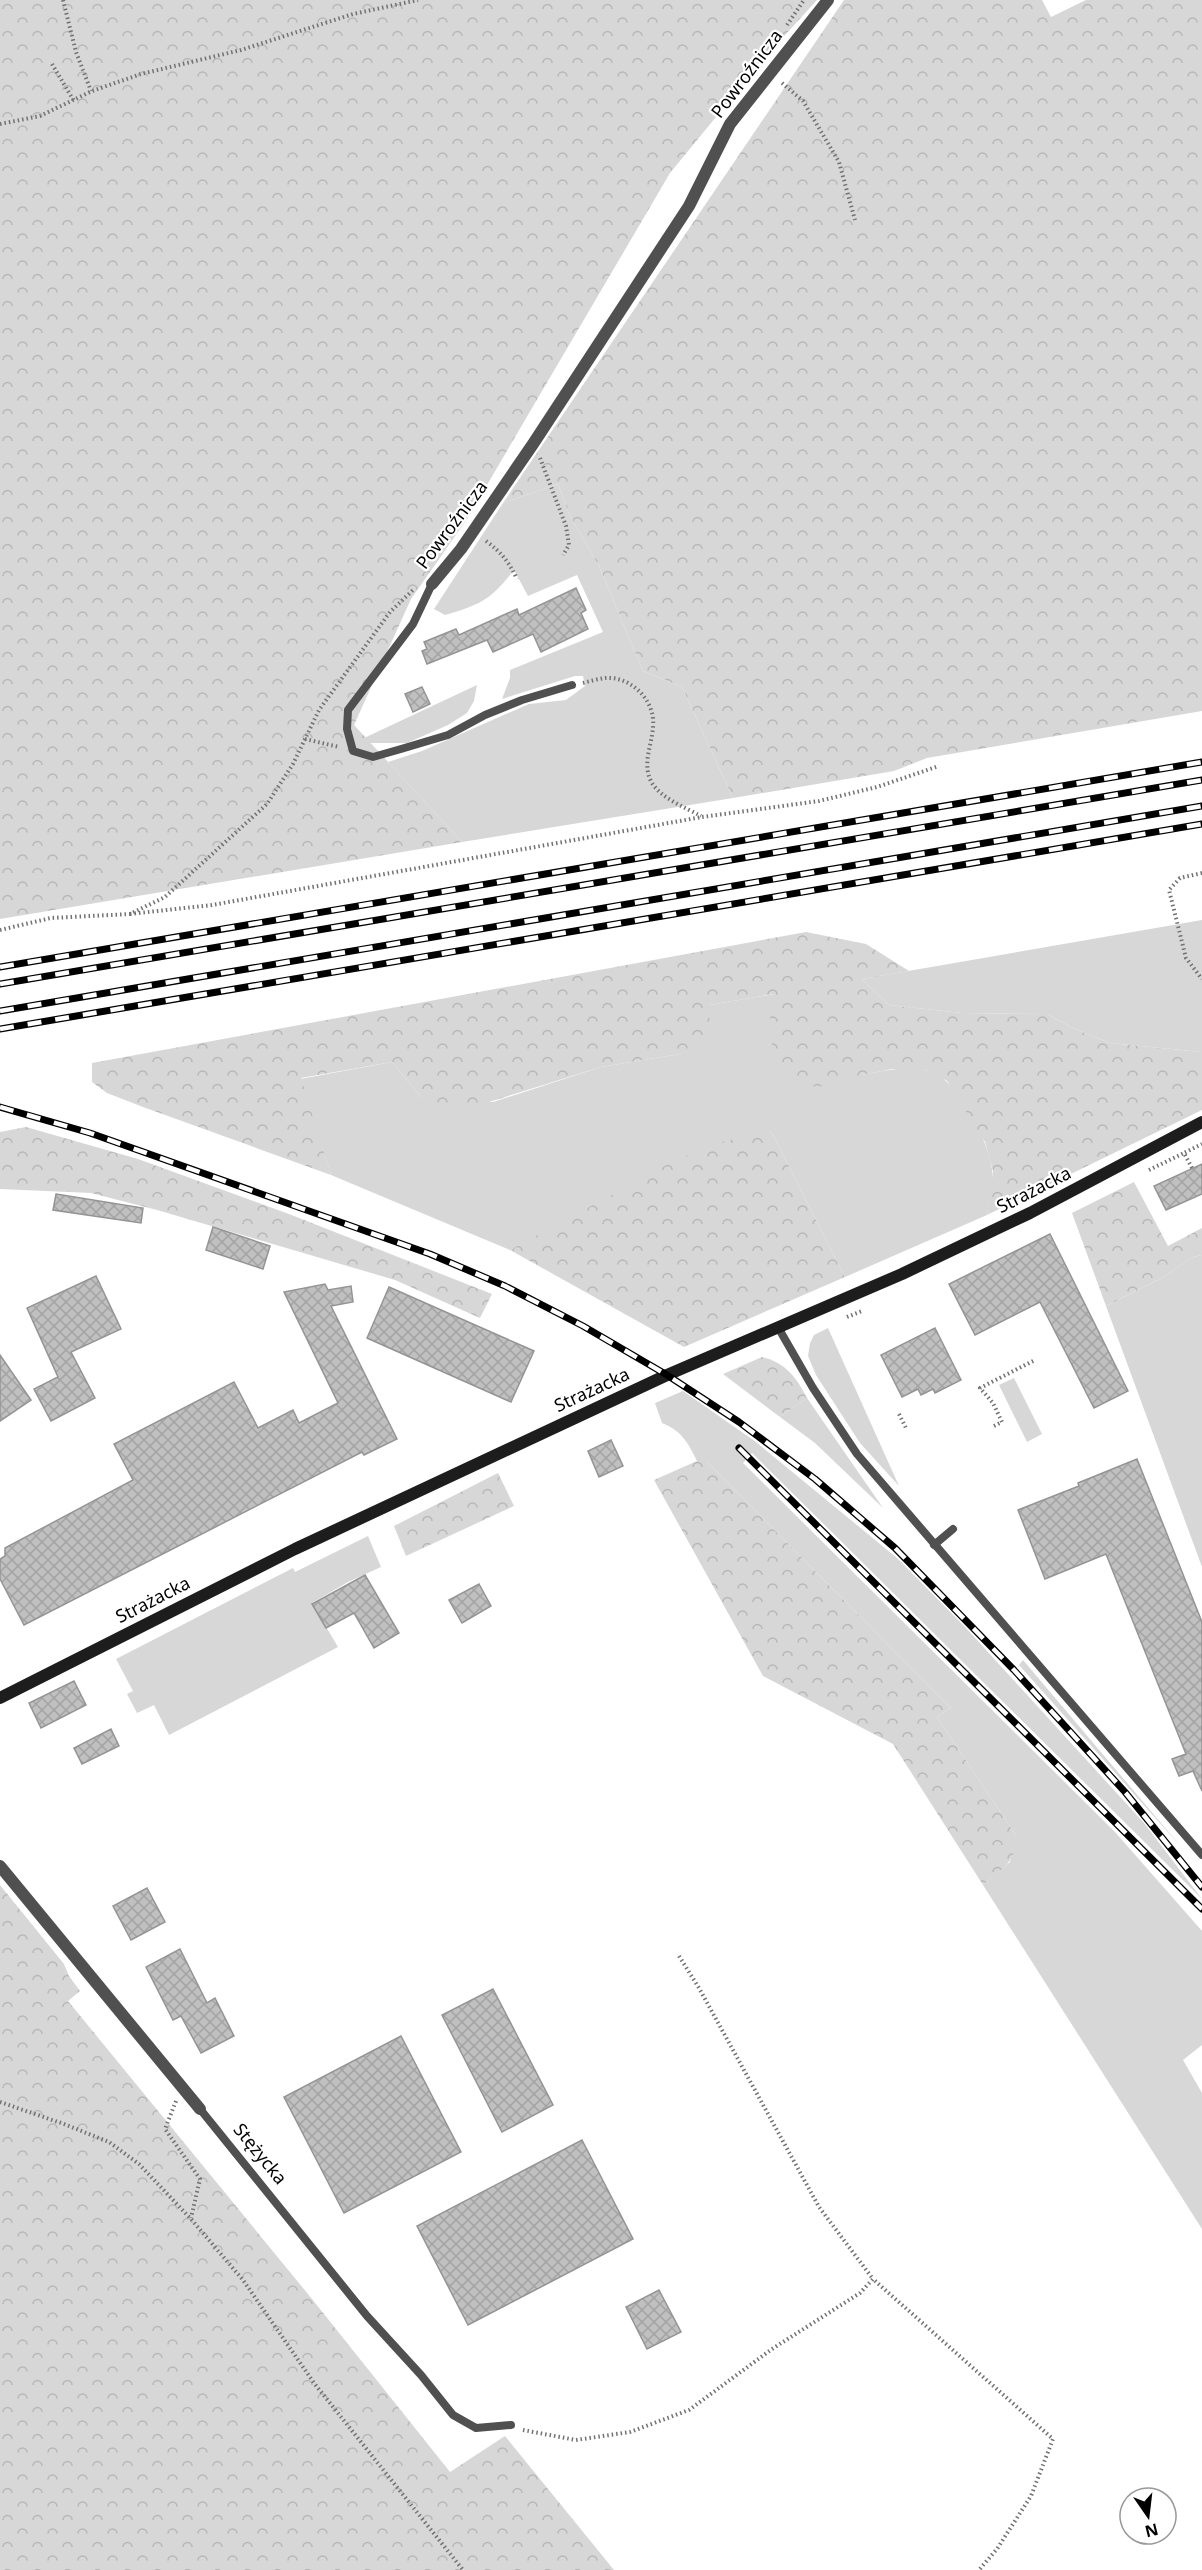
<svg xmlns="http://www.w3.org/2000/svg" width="1202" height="2570" viewBox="0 0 1202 2570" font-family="'Noto Sans',sans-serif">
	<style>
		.green { fill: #d7d7d7 }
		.forest { fill: url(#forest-crowns) }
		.building { fill: url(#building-cross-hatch); stroke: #949494; stroke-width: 1.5 }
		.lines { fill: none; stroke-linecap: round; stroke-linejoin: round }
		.path { stroke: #727272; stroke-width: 4; stroke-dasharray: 1.5 3; stroke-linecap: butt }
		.service { stroke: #505050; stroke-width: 8 }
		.minor { stroke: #505050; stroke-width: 12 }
		.secondary { stroke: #1d1d1d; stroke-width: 12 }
		.rail-casing { stroke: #000; stroke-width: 7 }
		.rail { stroke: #fff; stroke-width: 4.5; stroke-dasharray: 14; stroke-linecap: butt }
		.labels { text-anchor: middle; stroke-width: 4.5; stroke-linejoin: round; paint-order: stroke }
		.street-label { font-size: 18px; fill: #000; stroke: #fff }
	</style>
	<defs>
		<pattern id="forest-crowns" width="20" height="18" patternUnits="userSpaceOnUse" patternTransform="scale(1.5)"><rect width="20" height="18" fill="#d7d7d7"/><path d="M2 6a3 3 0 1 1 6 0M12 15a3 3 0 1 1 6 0" fill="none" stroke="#b7b7b7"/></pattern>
		<pattern id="building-cross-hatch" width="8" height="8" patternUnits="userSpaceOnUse" patternTransform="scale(1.5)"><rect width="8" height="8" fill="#c0c0c0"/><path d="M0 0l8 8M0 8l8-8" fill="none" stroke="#a3a3a3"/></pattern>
	</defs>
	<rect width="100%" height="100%" fill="#fff"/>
	<g class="green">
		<path d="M558,484L569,514L599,566L643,671L682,687L733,798L462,842L388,762L422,751L529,704L566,700L585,686L583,676H575L502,699L510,678V670L603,632L577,575L528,596L514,570C490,600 482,604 445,615L434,609L503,503Z"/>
		<polygon points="477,685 474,701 467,713 448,725 407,743 370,743 364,738"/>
		<polygon points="1202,920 1202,1052 1110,1043 1075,1029 1047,1014 962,1013 889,1005 862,979"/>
		<path d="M775,994L862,1075C883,1071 904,1066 926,1070C956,1075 989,1141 992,1169C994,1183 989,1201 987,1215L845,1277L771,1131L573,1218L510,1250L331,1175L300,1079L392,1062L422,1098L493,1102L601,1067L680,1054L709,1005Z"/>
		<polygon points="1202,1255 1202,1567 1106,1306 1162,1278 1193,1257"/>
		<polygon points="828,1328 899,1486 860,1443 816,1375 808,1356 810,1343 814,1335"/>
		<polygon points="1014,1378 1042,1434 1027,1442 999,1385"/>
		<path d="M683,1391L756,1442L897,1558L966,1628L1144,1823L1202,1899L752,1453L743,1463L1115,1832L1202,1931V2045L1183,2060L1202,2093V2229L983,1885L1010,1862L1016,1835L937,1717L951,1708L708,1463L697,1461C689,1444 681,1430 662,1423L655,1403Z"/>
		<polygon points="807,1398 883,1508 815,1443 780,1417"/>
		<polygon points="368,1536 381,1567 348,1582 312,1603 338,1647 169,1735 154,1705 137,1713 127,1694 133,1691 116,1659 293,1568 295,1572"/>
		<polygon points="1023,1660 1183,1849 1019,1665"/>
	</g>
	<g class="forest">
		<polygon points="0,0 817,0 766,56 670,173 467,519 411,599 354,725 462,842 0,919"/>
		<polygon points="844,0 1042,0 1051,17 1086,0 1202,0 1202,711 927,758 894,771 733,798 682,687 643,671 599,566 569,514 558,484 503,503"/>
		<polygon points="806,932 866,944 909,971 862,979 889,1005 962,1013 1047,1014 1075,1029 1110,1043 1202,1052 1202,1110 987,1215 993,1171 985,1142 947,1081 927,1070 892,1069 862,1075 830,1086 797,1087 776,1057 768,1031 774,994 709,1005 710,1032 680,1054 601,1067 470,1108 438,1105 422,1098 392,1062 301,1078 331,1175 143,1107 107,1093 92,1082 92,1063"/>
		<polygon points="26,1127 138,1159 289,1214 492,1294 480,1318 395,1280 157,1210 91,1193 0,1189 0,1132"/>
		<polygon points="771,1131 845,1277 684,1347 510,1250 672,1162 717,1143"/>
		<polygon points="1134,1182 1168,1246 1202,1228 1202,1255 1193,1257 1162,1278 1106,1306 1072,1213"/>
		<path d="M762,1357C786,1363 796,1377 807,1398L780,1417L723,1374Z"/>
		<path d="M697,1461H706L951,1708L937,1717L1016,1835C1016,1863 1003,1868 983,1885L893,1744L763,1676L654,1480Z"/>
		<polygon points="498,1473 514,1506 406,1556 394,1526"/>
		<polygon points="0,1885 64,1964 69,1976 80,1991 68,2001 312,2299 450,2472 505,2436 614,2570 0,2570"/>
	</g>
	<g class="building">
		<polygon points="576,588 586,610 581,613 588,629 541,652 533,634 493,652 487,640 427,664 422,651 427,649 424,642 456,629 459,635 517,609 519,615"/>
		<polygon points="422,687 430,704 413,712 405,694"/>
		<polygon points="1202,1164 1202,1194 1166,1210 1154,1186"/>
		<polygon points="56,1194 143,1208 141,1223 53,1210"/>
		<polygon points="213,1227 270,1246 263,1269 206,1250"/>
		<polygon points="1050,1234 1128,1391 1094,1408 1040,1302 975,1335 949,1284"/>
		<polygon points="96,1276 121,1329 71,1352 95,1398 51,1421 34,1389 58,1377 27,1308"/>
		<polygon points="325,1284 328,1290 351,1286 353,1302 331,1306 397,1439 364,1455 362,1452 24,1625 0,1579 0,1559 5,1556 5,1548 133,1480 114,1444 234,1382 258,1428 293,1410 299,1423 338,1403 284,1292"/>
		<polygon points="389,1287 534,1351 511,1402 367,1338"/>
		<polygon points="935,1328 961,1380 935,1393 933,1389 921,1395 918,1389 902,1397 881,1355"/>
		<polygon points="0,1355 31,1400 0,1421"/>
		<polygon points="611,1440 623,1466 599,1477 588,1451"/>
		<polygon points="1137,1459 1202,1622 1202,1791 1193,1771 1179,1776 1172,1759 1186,1754 1106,1554 1045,1579 1018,1510 1079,1486 1078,1483"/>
		<polygon points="365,1575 399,1633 374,1648 354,1613 326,1628 312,1604"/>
		<polygon points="479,1584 491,1606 462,1623 449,1600"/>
		<polygon points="74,1681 86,1705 41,1728 29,1703"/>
		<polygon points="111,1729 119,1746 82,1764 74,1748"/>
		<polygon points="147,1888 165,1922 131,1940 113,1906"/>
		<polygon points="180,1949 207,2003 215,1998 234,2036 201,2053 181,2016 173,2020 146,1967"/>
		<polygon points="493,1989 553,2105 502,2132 442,2015"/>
		<polygon points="401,2036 461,2152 344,2213 284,2097"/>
		<polygon points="582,2140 633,2239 468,2325 417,2226"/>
		<polygon points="659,2290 681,2332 647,2349 626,2307"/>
	</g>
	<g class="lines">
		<g class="path">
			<polyline points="63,0 76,52 91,91"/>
			<polyline points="787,25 804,0"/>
			<polyline points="52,64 74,101"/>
			<polyline points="782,83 803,101 839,162 855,220"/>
			<polyline points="0,124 40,116 92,91 141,74 241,50 353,14 418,0"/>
			<polyline points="540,458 566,526 569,545 563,555"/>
			<path d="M486,541C501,552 509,562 517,579"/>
			<path d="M583,683C590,681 598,679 605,678C628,676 651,696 653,719C655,741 640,762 652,783C661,798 686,808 701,816"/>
			<polyline points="305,739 339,747"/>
			<polyline points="1202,873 1180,878 1169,890 1186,958 1202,979"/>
			<polyline points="130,914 212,905 702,817 819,801 877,787 939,766"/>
			<polyline points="0,930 51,918 130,914 165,897 267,804 293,764 319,710 390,612 413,590"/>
			<polyline points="1192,1168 1184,1153 1202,1144"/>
			<polyline points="1149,1170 1184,1153"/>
			<polyline points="847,1317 862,1311"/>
			<polyline points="899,1414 906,1428"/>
			<polyline points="994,1426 1002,1422 993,1403 980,1388 1035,1360"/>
			<polyline points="679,1956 699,1988 819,2207 873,2279"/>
			<polyline points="176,2101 165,2129 200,2179 191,2218"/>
			<polyline points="0,2102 64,2124 109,2142 139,2164 191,2219 243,2280 314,2383 463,2570"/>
			<polyline points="523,2430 576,2440 630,2432 689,2410 772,2349 860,2293 873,2279 1053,2439 1031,2496 997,2549 979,2570"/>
		</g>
		<g class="service">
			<polyline points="432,584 413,624 348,710 347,729 353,751 373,757 401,749 448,735 485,715 522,700 572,685"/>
			<polyline points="779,1329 813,1388 857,1454 1202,1855"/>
			<polyline points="934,1545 953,1529"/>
			<polyline points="200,2109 367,2316 421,2375 453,2415 476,2428 511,2425"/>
		</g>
		<g class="minor">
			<polyline points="432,584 461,549 533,444 689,206 730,124 828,0"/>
			<polyline points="0,1866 200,2109"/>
		</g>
		<polyline class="secondary" points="0,1698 295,1549 667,1375 902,1274 1030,1213 1202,1122"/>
		<g class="rail-casing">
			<g id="rail">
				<polyline points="0,967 1202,762"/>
				<polyline points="0,984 1202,780"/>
				<polyline points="0,1011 1202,806"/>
				<polyline points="0,1029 1202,824"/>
				<polyline points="0,1107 90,1133 430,1254 505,1286 583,1326 667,1375 739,1422 815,1479 895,1548 1014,1670 1125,1792 1202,1887"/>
				<polyline points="739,1448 1202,1909"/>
			</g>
		</g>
		<use href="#rail" class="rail"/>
	</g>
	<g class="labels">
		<g class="street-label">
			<text transform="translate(747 74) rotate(-53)" y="6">Powroźnicza</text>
			<text transform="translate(452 525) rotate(-53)" y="6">Powroźnicza</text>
			<text transform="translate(1034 1190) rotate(-27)" y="6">Strażacka</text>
			<text transform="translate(592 1390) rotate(-25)" y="6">Strażacka</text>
			<text transform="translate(153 1600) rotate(-27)" y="6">Strażacka</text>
			<text transform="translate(260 2154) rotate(51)" y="6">Stężycka</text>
		</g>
	</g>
	<g transform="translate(1148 2516) rotate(166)"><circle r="28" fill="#ffffff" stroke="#999999" stroke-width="1.5"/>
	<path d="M0-4.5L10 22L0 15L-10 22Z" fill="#000000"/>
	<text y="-9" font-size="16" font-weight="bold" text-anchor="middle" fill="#000000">N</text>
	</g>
</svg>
